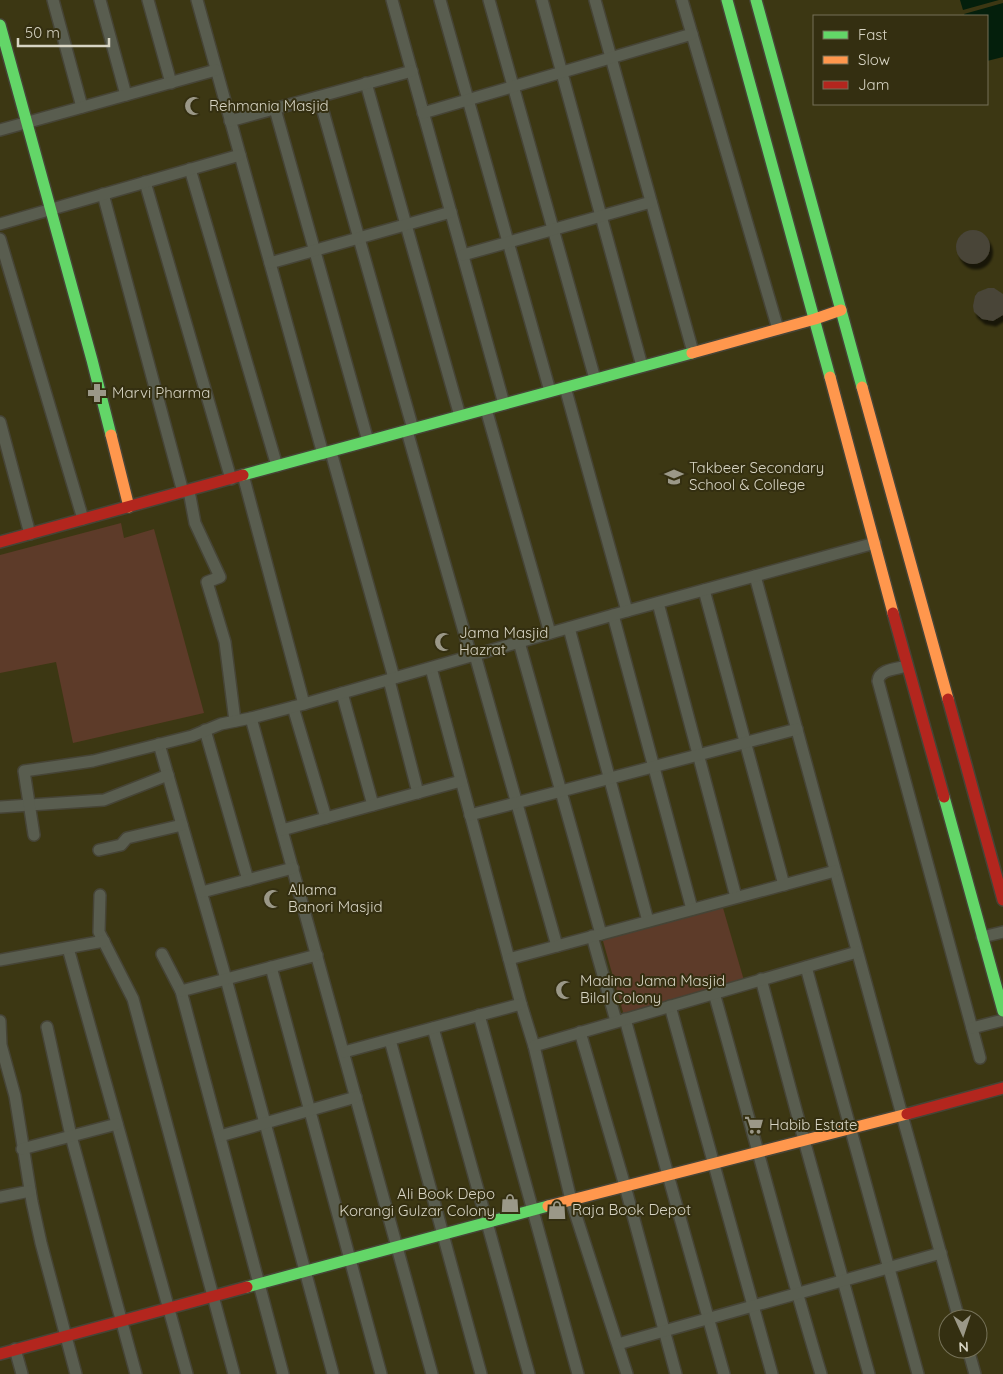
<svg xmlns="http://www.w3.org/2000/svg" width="1003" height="1374" viewBox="0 0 1003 1374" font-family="Quicksand,sans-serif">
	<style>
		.built { fill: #3c3713; fill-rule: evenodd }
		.green { fill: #5d3b29 }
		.water { fill: #041f0c }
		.building { fill: #484438; filter: url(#shadow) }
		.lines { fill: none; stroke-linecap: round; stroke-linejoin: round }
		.street-casing { stroke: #464436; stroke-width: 14 }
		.fast-casing { stroke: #464436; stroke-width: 14 }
		.slow-casing { stroke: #464436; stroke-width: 14 }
		.jam-casing { stroke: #464436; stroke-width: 14 }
		.street { stroke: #595d4f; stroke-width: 11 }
		.fast { stroke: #63d668; stroke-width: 11 }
		.slow { stroke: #ff974d; stroke-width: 11 }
		.jam { stroke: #b3261e; stroke-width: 11 }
		.labels { text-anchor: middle; stroke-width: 4; stroke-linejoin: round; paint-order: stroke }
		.poi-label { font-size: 15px; fill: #d7d4c3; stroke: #342f11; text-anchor: start }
	</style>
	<defs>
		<filter id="shadow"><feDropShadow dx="3" dy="5.5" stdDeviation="1" flood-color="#0009"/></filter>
	</defs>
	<rect width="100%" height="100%" fill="#2c2919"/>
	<path class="built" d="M0,0H1003V1374H0ZM814,16H987V104H814ZM948,1319H978V1349H948Z"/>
	<g class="green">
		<polygon points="121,523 124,538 154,529 204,713 73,743 56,662 0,673 0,555"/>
		<polygon points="721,901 745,984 625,1019 601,934"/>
	</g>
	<g class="water">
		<polygon points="960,0 999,0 963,10"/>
		<polygon points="1003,3 1003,57 987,61 987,16 965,16 964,14"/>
	</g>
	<g class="building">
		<circle cx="973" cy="247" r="17"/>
		<polygon points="988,288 994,288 1003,294 1003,315 993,321 982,319 974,312 973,306 975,296 978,292"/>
	</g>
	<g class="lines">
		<g class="street-casing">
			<g id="street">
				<polyline points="53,0 82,107"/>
				<polyline points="100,0 126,95"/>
				<polyline points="148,0 171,83"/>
				<polyline points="197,0 323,454"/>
				<polyline points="392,0 504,404"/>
				<polyline points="440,0 550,391"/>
				<polyline points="489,0 595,379"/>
				<polyline points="542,0 642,366"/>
				<polyline points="595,0 693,352"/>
				<polyline points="682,0 778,329"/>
				<polyline points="366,83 460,416"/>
				<polyline points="319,97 413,429"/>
				<polyline points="275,109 368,441"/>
				<polyline points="423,113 692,34"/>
				<polyline points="230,121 412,71"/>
				<polyline points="0,130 216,70"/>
				<polyline points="190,169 277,466"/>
				<polyline points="145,182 231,479"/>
				<polyline points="103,194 183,492"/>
				<polyline points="0,224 240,155"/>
				<polyline points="0,239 83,519"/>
				<polyline points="463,255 651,202"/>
				<polyline points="270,263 451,212"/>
				<polyline points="565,387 627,611"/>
				<polyline points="486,409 550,633"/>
				<polyline points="0,422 30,534"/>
				<polyline points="407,431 471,656"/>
				<polyline points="331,452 394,678"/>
				<polyline points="243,475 304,704"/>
				<polyline points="189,491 195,523 220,577 207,582 225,642 235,721"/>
				<polyline points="755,576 902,1115 959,1319"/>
				<polyline points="704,590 784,885"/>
				<polyline points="658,603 736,897"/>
				<polyline points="613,615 692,909"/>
				<polyline points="569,628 648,921"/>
				<polyline points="519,642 601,934"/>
				<polyline points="475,655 557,946"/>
				<path d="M907,666C897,669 879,669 878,681L980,1058"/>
				<polyline points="431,668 521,1004 534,1046 571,1200 627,1374"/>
				<polyline points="389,680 418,793"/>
				<polyline points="342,693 373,805"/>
				<polyline points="293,707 326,818"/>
				<polyline points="251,718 432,1374"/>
				<polyline points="205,730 248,880"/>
				<polyline points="159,744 226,979 333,1374"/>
				<polyline points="0,807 104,800 168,775"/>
				<polyline points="470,815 797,729"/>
				<polyline points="282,830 461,781"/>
				<polyline points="34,835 24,771 93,761 192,736 221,724 251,718 304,704 627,611 875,543"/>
				<polyline points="99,850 121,845 127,838 182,825"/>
				<polyline points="202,892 293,868"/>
				<polyline points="100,895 99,932 133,999 234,1374"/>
				<polyline points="592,936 616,1021"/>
				<polyline points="982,937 1003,932"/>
				<polyline points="68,948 187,1374"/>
				<polyline points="162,954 181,991 283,1374"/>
				<polyline points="509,959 835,871"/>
				<polyline points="0,960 104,941"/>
				<polyline points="271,967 381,1374"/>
				<polyline points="806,967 918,1374"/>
				<polyline points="761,979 804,1140 869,1374"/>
				<polyline points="181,991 317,955"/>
				<path d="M714,993C750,1120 783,1248 821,1374"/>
				<polyline points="670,1006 772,1374"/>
				<polyline points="479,1015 578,1374"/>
				<polyline points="625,1019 668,1175 724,1374"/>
				<polyline points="0,1021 1,1045 15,1096 32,1202 41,1243 76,1374"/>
				<polyline points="47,1027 71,1136 136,1374"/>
				<polyline points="433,1028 529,1374"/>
				<polyline points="972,1028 1003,1020"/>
				<polyline points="580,1032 625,1186 676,1374"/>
				<polyline points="390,1040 481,1374"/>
				<polyline points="534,1046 857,952"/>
				<polyline points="344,1052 521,1004"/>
				<polyline points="220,1136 356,1097"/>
				<polyline points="22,1149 117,1124"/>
				<polyline points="0,1197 30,1191"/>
				<polyline points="618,1344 941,1253"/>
				<polyline points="15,1349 22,1374"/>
				<polyline points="968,1349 975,1374"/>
			</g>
		</g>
		<g class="fast-casing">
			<g id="fast">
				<polyline points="727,0 830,377"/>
				<polyline points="756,0 862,387"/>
				<polyline points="0,25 92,360 111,435"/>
				<polyline points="243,475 692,353"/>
				<polyline points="944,797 1003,1011"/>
				<polyline points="247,1287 548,1206"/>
			</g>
		</g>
		<g class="slow-casing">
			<g id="slow">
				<polyline points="692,353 815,319 841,310"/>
				<polyline points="830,377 893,613"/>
				<polyline points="862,387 948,699"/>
				<polyline points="111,435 129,507"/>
				<polyline points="548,1206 907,1114"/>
			</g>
		</g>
		<g class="jam-casing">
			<g id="jam">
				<polyline points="0,542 243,475"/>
				<polyline points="893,613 944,797"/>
				<polyline points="948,699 1003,900"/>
				<polyline points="907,1114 1003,1088"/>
				<polyline points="0,1354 247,1287"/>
			</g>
		</g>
		<use href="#street" class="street"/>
		<use href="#fast" class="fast"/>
		<use href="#slow" class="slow"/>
		<use href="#jam" class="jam"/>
	</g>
	<defs>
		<g id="mosque-bare" transform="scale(1.5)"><path d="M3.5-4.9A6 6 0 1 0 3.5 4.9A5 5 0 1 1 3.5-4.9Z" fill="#9b9888" stroke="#342f11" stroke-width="2.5" paint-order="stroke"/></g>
		<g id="pharmacy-bare" transform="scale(1.5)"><path d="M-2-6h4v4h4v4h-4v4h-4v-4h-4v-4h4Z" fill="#9b9888" stroke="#342f11" stroke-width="2.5" paint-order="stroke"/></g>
		<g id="university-bare" transform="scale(1.5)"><path d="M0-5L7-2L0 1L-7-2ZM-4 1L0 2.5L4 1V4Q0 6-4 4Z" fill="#9b9888" stroke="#342f11" stroke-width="2.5" paint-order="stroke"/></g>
		<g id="supermarket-bare" transform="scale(1.5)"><path d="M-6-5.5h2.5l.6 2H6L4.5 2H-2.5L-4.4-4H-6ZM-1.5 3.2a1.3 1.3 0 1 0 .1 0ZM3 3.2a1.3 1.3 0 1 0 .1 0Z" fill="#9b9888" stroke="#342f11" stroke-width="2.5" paint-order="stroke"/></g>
		<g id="shop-bare" transform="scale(1.5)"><path d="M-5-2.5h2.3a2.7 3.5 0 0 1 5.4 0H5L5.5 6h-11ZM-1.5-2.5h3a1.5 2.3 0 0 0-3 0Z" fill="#9b9888" stroke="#342f11" stroke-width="2.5" paint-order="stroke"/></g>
	</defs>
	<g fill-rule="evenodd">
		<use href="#mosque-bare" x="194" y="106"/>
		<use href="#pharmacy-bare" x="97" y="393"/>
		<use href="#university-bare" x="674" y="477"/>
		<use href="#mosque-bare" x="444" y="642"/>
		<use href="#mosque-bare" x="273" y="899"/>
		<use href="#mosque-bare" x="565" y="990"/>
		<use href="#supermarket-bare" x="754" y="1125"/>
		<use href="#shop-bare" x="510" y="1203"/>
		<use href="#shop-bare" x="557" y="1210"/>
	</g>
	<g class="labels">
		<g class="poi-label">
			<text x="209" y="111">Rehmania Masjid</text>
			<text x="112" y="398">Marvi Pharma</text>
			<text x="689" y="473">Takbeer Secondary<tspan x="689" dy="17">School &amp; College</tspan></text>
			<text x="459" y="638">Jama Masjid<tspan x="459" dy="17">Hazrat</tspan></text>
			<text x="288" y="895">Allama<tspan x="288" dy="17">Banori Masjid</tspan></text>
			<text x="580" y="986">Madina Jama Masjid<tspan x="580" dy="17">Bilal Colony</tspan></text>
			<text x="769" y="1130">Habib Estate</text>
			<text x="495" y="1199" text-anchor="end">Ali Book Depo<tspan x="495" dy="17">Korangi Gulzar Colony</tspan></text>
			<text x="572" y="1215">Raja Book Depot</text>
		</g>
	</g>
	<rect x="813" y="15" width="175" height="90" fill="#342f11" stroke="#757158"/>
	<rect x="823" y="31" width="25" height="8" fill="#63d668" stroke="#757158"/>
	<text x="858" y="40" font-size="15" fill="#d7d4c3">Fast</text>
	<rect x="823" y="56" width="25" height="8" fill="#ff974d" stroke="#757158"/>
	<text x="858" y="65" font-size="15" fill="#d7d4c3">Slow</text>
	<rect x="823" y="81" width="25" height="8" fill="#b3261e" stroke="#757158"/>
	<text x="858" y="90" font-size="15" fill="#d7d4c3">Jam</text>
	<g transform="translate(963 1334) rotate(177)"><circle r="24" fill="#342f11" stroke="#757158"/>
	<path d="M0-4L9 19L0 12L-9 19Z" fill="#9b9888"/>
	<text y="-8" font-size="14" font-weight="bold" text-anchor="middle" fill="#d7d4c3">N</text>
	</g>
	<path d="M18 38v8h91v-8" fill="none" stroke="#d7d4c3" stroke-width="2.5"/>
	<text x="25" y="38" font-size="15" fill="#d7d4c3" stroke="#342f11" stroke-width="4" paint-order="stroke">50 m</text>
</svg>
